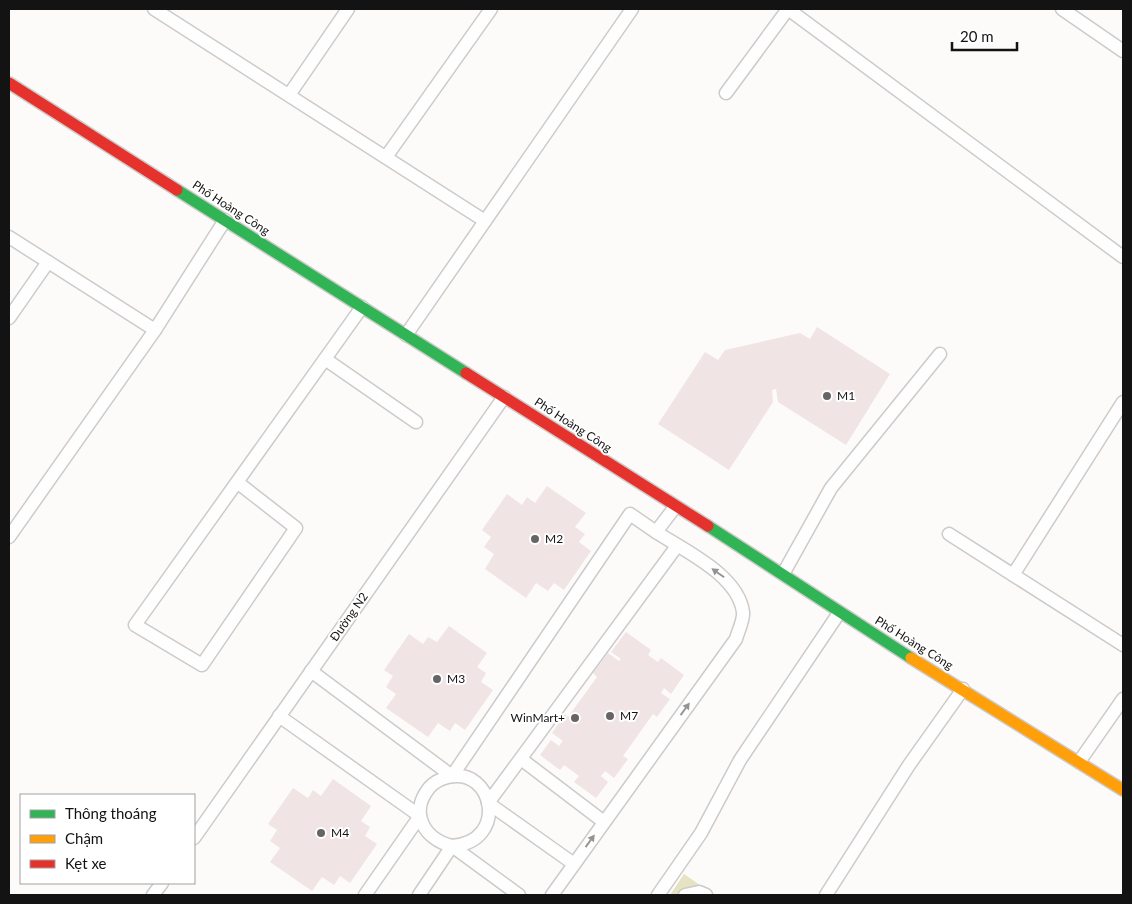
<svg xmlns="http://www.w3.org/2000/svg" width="1132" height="904" viewBox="0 0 1132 904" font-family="Lato,sans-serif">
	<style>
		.green { fill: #e5e3c2 }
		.building { fill: #f1e4e5 }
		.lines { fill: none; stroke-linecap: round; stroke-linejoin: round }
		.lane-casing { stroke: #cdcbca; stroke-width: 15 }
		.fast-casing { stroke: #cdcbca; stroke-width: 14 }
		.slow-casing { stroke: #cdcbca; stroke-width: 14 }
		.jam-casing { stroke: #cdcbca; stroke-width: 14 }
		.lane { stroke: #fffefe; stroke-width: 12 }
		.fast { stroke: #30b455; stroke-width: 11 }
		.slow { stroke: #ff9f0a; stroke-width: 11 }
		.jam { stroke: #e5322d; stroke-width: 11 }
		.oneway { fill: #959494 }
		.poi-dot { fill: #666464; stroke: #fff; stroke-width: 2 }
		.labels { text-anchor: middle; stroke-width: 4; stroke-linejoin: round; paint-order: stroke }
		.street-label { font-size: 12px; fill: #141313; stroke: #fff }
		.poi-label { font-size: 12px; fill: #141313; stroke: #fff; text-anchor: start }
	</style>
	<rect width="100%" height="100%" fill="#fdfbf9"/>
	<polygon class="green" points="684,874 714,895 670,895"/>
	<g class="building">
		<polygon points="817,327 890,374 846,445 778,402 776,389 772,390 773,402 729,470 658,424 705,352 718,360 725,350 800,333 810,339"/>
		<polygon points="547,486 586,513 575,527 585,534 579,542 591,551 564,590 554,583 548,591 536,583 526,598 485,569 494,554 484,547 491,537 482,530 507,494 522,505 527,497 535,503"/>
		<polygon points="449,626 487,653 477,667 486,673 481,682 493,690 465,730 455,723 450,731 438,723 428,737 386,708 396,694 386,687 393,676 384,670 409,634 423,644 428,637 437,642"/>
		<polygon points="626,632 651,650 648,655 658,662 661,658 684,675 671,694 664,688 661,693 670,699 657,717 653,714 623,756 628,759 614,778 605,771 601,776 608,782 596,798 574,782 579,776 564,765 560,770 540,755 551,740 559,746 563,741 552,733 565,714 568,717 597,677 593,673 608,653 619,661 621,659 611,652"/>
		<polygon points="333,779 371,806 361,821 370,827 365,836 377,844 350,883 340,876 334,885 322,877 312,891 270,862 280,848 270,841 277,830 268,824 293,788 308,798 313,790 321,796"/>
	</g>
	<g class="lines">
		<g class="lane-casing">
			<g id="lane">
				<polyline points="154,9 485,221"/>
				<polyline points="788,9 1123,257"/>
				<polyline points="1062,9 1123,51"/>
				<polyline points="726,93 788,9"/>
				<polyline points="289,95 348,9"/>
				<polyline points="386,157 491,9"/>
				<polyline points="9,237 155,330"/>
				<polyline points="9,318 48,262"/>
				<polyline points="406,335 632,9"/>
				<polyline points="325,359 416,422"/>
				<polyline points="237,482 296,528 202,665 135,625 362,307"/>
				<polyline points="949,534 1123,645"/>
				<polyline points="9,537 155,330 225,220"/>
				<polyline points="783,574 831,488 940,354"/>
				<polyline points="1013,575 1123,402"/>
				<polyline points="311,671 452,776 630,514 656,532"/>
				<polyline points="279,716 420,816 365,895"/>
				<polyline points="521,759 604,822"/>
				<polyline points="1079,762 1123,699"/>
				<polyline points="194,838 504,397"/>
				<path d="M452,846C509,842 494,766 448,777C440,779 434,782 429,788C409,813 424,839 452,846L519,895"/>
				<polyline points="574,864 488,803 677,546"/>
				<polyline points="153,895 162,883"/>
				<polyline points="419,895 452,846"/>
				<path d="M552,895L736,639C738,631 744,620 743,612C738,575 685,551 656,532L675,507"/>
				<polyline points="658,895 701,833 740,760 839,613"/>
				<polyline points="685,895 699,892 706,895"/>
				<polyline points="826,895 909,765 963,689"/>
			</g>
		</g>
		<g class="fast-casing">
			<g id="fast">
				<polyline points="177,190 466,373"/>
				<polyline points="708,526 911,658"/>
			</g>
		</g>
		<g class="slow-casing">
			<polyline id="slow" points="911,658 1123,790"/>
		</g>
		<g class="jam-casing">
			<g id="jam">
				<polyline points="9,83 177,190"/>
				<polyline points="466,373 708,526"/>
			</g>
		</g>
		<use href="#lane" class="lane"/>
		<use href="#fast" class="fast"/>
		<use href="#slow" class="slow"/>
		<use href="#jam" class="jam"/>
	</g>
	<defs><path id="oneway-solid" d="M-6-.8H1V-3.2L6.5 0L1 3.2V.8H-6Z" transform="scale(1.25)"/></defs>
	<g class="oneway">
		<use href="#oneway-solid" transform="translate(718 573) rotate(-145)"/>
		<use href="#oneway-solid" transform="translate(685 709) rotate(-54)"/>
		<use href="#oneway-solid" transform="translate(590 841) rotate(-54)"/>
	</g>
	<g class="poi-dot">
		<circle cx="827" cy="396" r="5"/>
		<circle cx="535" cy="539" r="5"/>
		<circle cx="437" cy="679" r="5"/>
		<circle cx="610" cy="716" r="5"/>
		<circle cx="575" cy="718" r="5"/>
		<circle cx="321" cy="833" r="5"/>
	</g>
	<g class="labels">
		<g class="street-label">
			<text transform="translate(231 208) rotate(33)" y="4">Phố Hoàng Công</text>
			<text transform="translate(573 425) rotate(33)" y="4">Phố Hoàng Công</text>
			<text transform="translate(349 617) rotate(-55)" y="4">Đường N2</text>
			<text transform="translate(914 643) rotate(32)" y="4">Phố Hoàng Công</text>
		</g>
		<g class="poi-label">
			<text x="837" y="400">M1</text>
			<text x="545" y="543">M2</text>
			<text x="447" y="683">M3</text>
			<text x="620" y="720">M7</text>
			<text x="565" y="722" text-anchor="end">WinMart+</text>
			<text x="331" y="837">M4</text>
		</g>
	</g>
	<rect width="1132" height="904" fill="none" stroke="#141313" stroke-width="20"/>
	<rect x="20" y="794" width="175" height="90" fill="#ffffff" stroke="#a1a1a1"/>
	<rect x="30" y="810" width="25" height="8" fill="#30b455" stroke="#a1a1a1"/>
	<text x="65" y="819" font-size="15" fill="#141313">Thông thoáng</text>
	<rect x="30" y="835" width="25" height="8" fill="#ff9f0a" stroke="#a1a1a1"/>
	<text x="65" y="844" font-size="15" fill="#141313">Chậm</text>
	<rect x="30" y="860" width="25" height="8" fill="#e5322d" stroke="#a1a1a1"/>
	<text x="65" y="869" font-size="15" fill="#141313">Kẹt xe</text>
	<path d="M952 42v8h65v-8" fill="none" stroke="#141313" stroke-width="2.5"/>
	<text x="960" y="42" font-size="15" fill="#141313" stroke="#ffffff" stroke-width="4" paint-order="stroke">20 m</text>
</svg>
